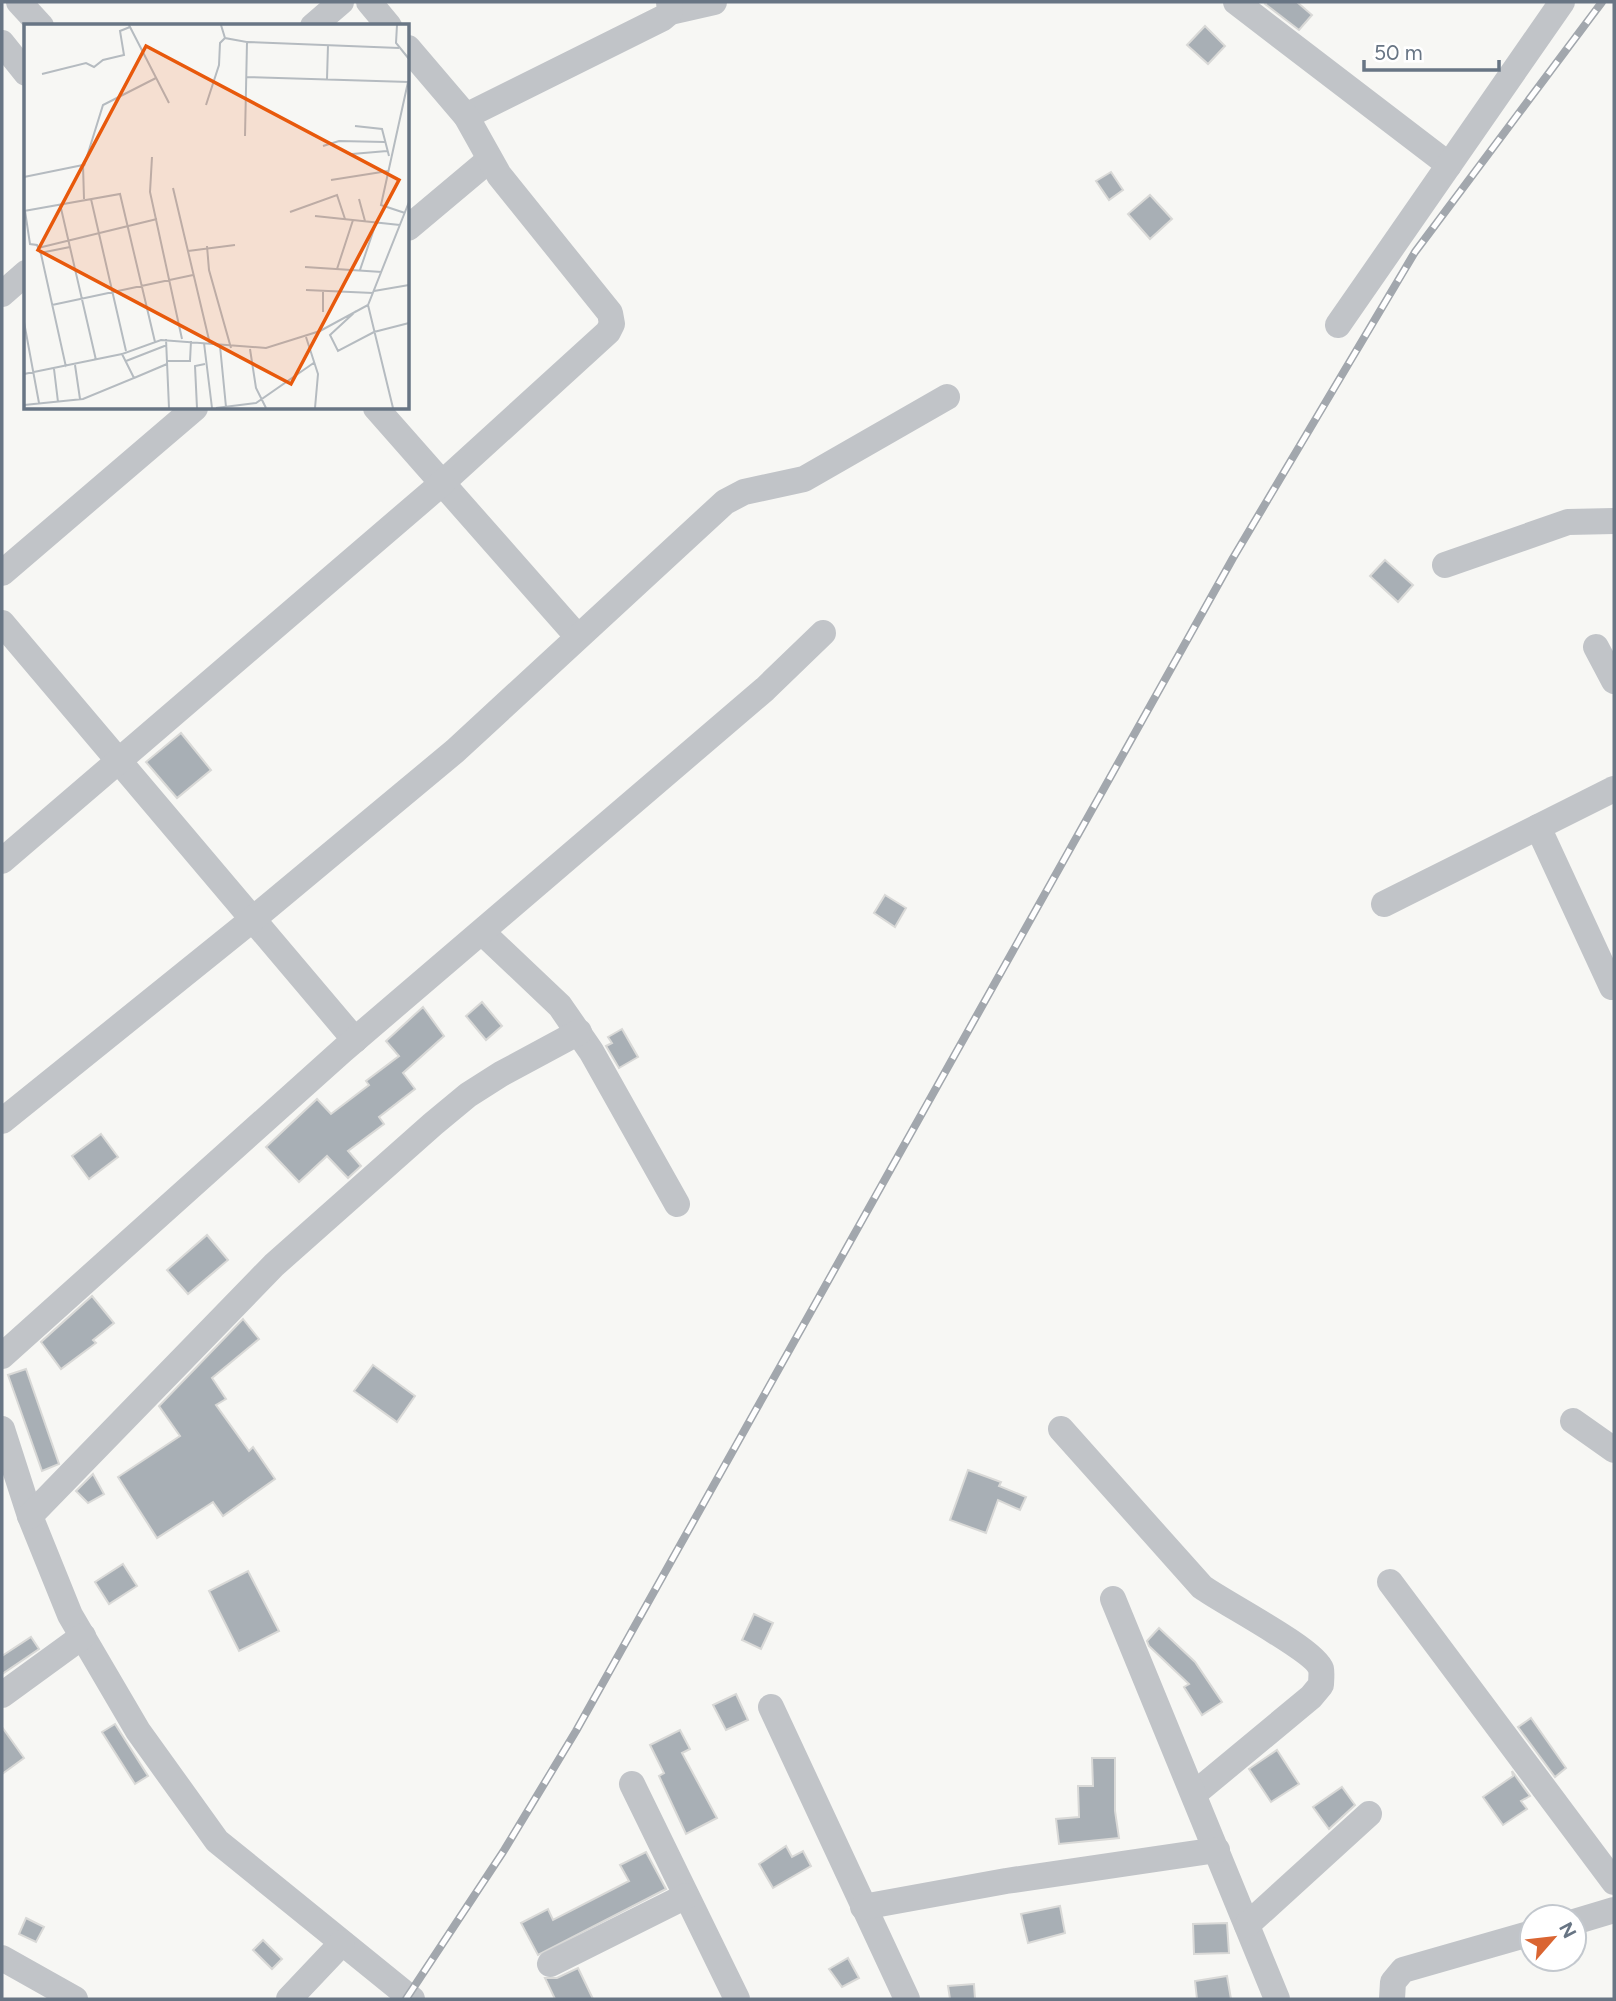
<svg xmlns="http://www.w3.org/2000/svg" width="1616" height="2001" viewBox="0 0 1616 2001" font-family="Figtree,sans-serif">
	<style>
		.building { fill: #a8afb5; stroke: #d9d9d7; stroke-width: 2 }
		.lines { fill: none; stroke-linecap: round; stroke-linejoin: round }
		.minor { stroke: #c1c4c8; stroke-width: 26 }
		.rail-casing { stroke: #a2a7ad; stroke-width: 8 }
		.rail { stroke: #fff; stroke-width: 5; stroke-dasharray: 16; stroke-linecap: butt }
		.inset-road { fill: none; stroke: #b5bbc0; stroke-width: 2 }
		.view { fill: #e8590c; fill-opacity: 0.15; stroke: #e8590c; stroke-width: 3.5 }
		.inset-edge { fill: none; stroke: #687584; stroke-width: 3.5 }
	</style>
	<rect width="100%" height="100%" fill="#f7f7f4"/>
	<g class="building">
		<polygon points="1267,2 1297,2 1312,15 1299,30 1265,4"/>
		<polygon points="1205,26 1225,46 1208,64 1187,45"/>
		<polygon points="1111,172 1123,190 1109,200 1096,181"/>
		<polygon points="1150,195 1172,219 1150,239 1128,214"/>
		<polygon points="1385,560 1413,585 1398,602 1370,576"/>
		<polygon points="181,733 211,770 177,798 146,762"/>
		<polygon points="885,895 906,908 895,927 874,913"/>
		<polygon points="482,1002 502,1026 486,1040 466,1016"/>
		<polygon points="423,1007 444,1036 403,1073 415,1089 379,1117 384,1124 348,1151 361,1166 348,1178 327,1156 299,1182 266,1147 317,1099 331,1114 369,1085 366,1081 399,1056 386,1041"/>
		<polygon points="622,1029 638,1057 619,1068 606,1046 612,1043 608,1037"/>
		<polygon points="101,1134 118,1157 89,1179 72,1156"/>
		<polygon points="207,1235 228,1260 188,1294 167,1270"/>
		<polygon points="92,1296 114,1323 93,1340 96,1343 61,1369 41,1342"/>
		<polygon points="243,1319 259,1339 212,1378 226,1399 216,1405 249,1451 253,1447 275,1479 223,1516 213,1502 157,1538 118,1477 180,1436 159,1406"/>
		<polygon points="373,1365 415,1396 397,1422 354,1391"/>
		<polygon points="26,1369 59,1464 42,1471 8,1375"/>
		<polygon points="968,1470 1001,1482 999,1486 1026,1497 1020,1510 998,1500 986,1533 950,1520"/>
		<polygon points="93,1474 104,1494 88,1503 76,1491"/>
		<polygon points="123,1564 137,1586 109,1604 95,1582"/>
		<polygon points="248,1571 279,1631 239,1651 209,1591"/>
		<polygon points="754,1614 773,1623 761,1649 742,1640"/>
		<polygon points="1159,1628 1195,1662 1222,1702 1202,1715 1184,1687 1189,1684 1149,1646 1147,1641"/>
		<polygon points="31,1637 39,1649 2,1674 2,1656"/>
		<polygon points="736,1694 748,1720 726,1730 713,1705"/>
		<polygon points="1531,1718 1566,1768 1555,1777 1518,1727"/>
		<polygon points="115,1724 148,1776 135,1784 102,1732"/>
		<polygon points="2,1727 24,1758 2,1774"/>
		<polygon points="680,1730 690,1749 682,1753 717,1818 686,1834 659,1776 664,1773 650,1745"/>
		<polygon points="1277,1750 1299,1784 1271,1802 1249,1769"/>
		<polygon points="1092,1758 1115,1758 1115,1811 1119,1838 1059,1844 1056,1819 1079,1817 1078,1786 1093,1786"/>
		<polygon points="1512,1771 1530,1796 1521,1801 1527,1809 1503,1825 1483,1797 1513,1776"/>
		<polygon points="1342,1787 1355,1805 1329,1829 1313,1807"/>
		<polygon points="786,1846 792,1857 803,1851 811,1866 773,1888 759,1864"/>
		<polygon points="646,1852 666,1889 538,1955 521,1923 548,1909 553,1920 629,1881 620,1865"/>
		<polygon points="1060,1906 1065,1933 1028,1943 1021,1914"/>
		<polygon points="26,1918 44,1927 36,1942 19,1934"/>
		<polygon points="1227,1923 1229,1953 1194,1954 1193,1924"/>
		<polygon points="263,1940 282,1959 272,1969 253,1950"/>
		<polygon points="848,1958 859,1978 842,1987 829,1969"/>
		<polygon points="578,1968 593,1999 555,1999 545,1978 557,1978"/>
		<polygon points="1227,1976 1231,1999 1197,1999 1195,1981"/>
		<polygon points="974,1984 975,1999 950,1999 948,1986"/>
	</g>
	<g class="lines">
		<g class="minor">
			<polyline points="19,2 41,26"/>
			<polyline points="369,2 389,26"/>
			<polyline points="1236,2 1449,165"/>
			<polyline points="670,12 714,2"/>
			<polyline points="313,26 341,2"/>
			<polyline points="2,43 26,73"/>
			<polyline points="466,116 663,18 670,12 669,2"/>
			<polyline points="408,228 489,160"/>
			<polyline points="2,294 26,273"/>
			<polyline points="1338,325 1562,2"/>
			<polyline points="376,408 577,636"/>
			<polyline points="1445,565 1568,522 1614,521"/>
			<polyline points="2,573 195,408"/>
			<polyline points="2,623 355,1040"/>
			<polyline points="1596,647 1614,681"/>
			<polyline points="1538,827 1612,987"/>
			<polyline points="2,861 440,485 608,332 612,324 610,313 499,175 466,116 408,48"/>
			<polyline points="1384,904 1614,789"/>
			<polyline points="483,933 560,1006 591,1051 677,1204"/>
			<polyline points="2,1121 253,919 455,751 725,502 744,492 804,479 947,397"/>
			<polyline points="2,1356 343,1050 765,689 823,633"/>
			<polyline points="1573,1421 1614,1450"/>
			<polyline points="2,1429 30,1516 70,1615 138,1731 217,1841 412,1999"/>
			<path d="M1061,1429L1202,1587C1224,1603 1315,1650 1321,1669C1322,1673 1321,1681 1321,1685L1311,1697L1194,1794"/>
			<polyline points="30,1516 274,1265 433,1124 468,1095 501,1074 579,1032"/>
			<polyline points="1390,1582 1614,1882"/>
			<polyline points="1113,1599 1277,1999"/>
			<polyline points="2,1695 83,1636"/>
			<polyline points="771,1707 907,1999"/>
			<polyline points="632,1784 737,1999"/>
			<polyline points="863,1907 1006,1881 1217,1850"/>
			<polyline points="1574,1922 1614,1910"/>
			<polyline points="1247,1925 1369,1814"/>
			<polyline points="2,1958 75,1999"/>
			<polyline points="550,1964 686,1896"/>
			<polyline points="289,1999 342,1943"/>
			<polyline points="1392,1999 1393,1982 1403,1970 1532,1933"/>
		</g>
		<g class="rail-casing">
			<polyline id="rail" points="406,1999 503,1852 576,1731 1233,558 1415,252 1602,2"/>
		</g>
		<use href="#rail" class="rail"/>
	</g>
	<g transform="translate(24 24)">
		<rect width="385" height="385" fill="#f7f7f4"/>
		<path class="inset-road" d="M105,1L145,79M197,1L201,14L223,18L221,112M373,1L372,19L385,35M223,18L375,24M18,50L62,39L70,43L79,36L100,31L96,7L106,3M222,53L385,58M303,55L304,21M182,81L195,41L196,19L201,14M331,102L358,105L365,132M299,122L315,117L361,118M328,130L363,127M128,133L126,168L158,315M60,142L79,81L132,54M0,153L59,141L60,175M307,156L364,147M149,164L186,320M67,175L102,327M335,175L341,197M36,180L72,336M0,187L96,170L131,318M1,187L6,220L13,221L17,230L42,343M266,188L313,171L321,195M381,189L357,181L384,58M291,192L376,201M183,222L185,246L207,324M14,224L133,195M164,227L211,221M16,229L46,223M281,243L358,248M313,245L329,196M336,246L352,199M282,266L349,269M350,267L385,261M28,281L169,251M344,281L369,384M332,287L306,311L314,327L350,308L385,299M299,288V266M0,298L15,379M282,313L294,350L291,384M142,315L145,384M180,319L188,384M196,322L202,383M226,325L232,364L242,384M102,337L143,321M143,337H166L167,317M51,341L56,375M30,345L34,378M0,350L98,330M110,354L143,340M0,381L59,375L110,354L98,330L137,316L242,324L296,307L344,281L385,178M173,384L171,342L181,340M192,384L232,379L291,338"/>
		<path class="view" d="M122,22L375,156L267,360L14,226Z"/>
		<rect width="385" height="385" class="inset-edge"/>
	</g>
	<rect width="1616" height="2001" fill="none" stroke="#687584" stroke-width="7"/>
	<g transform="translate(1553 1938) rotate(62)"><circle r="33" fill="#ffffff" stroke="#c3c8ce" stroke-width="2"/>
	<path d="M0-5L12 26L0 18L-12 26Z" fill="#da6532"/>
	<text y="-10" font-size="19" font-weight="bold" text-anchor="middle" fill="#687584">N</text>
	</g>
	<path d="M1364 60v10h135v-10" fill="none" stroke="#687584" stroke-width="3.5"/>
	<text x="1374" y="60" font-size="21" fill="#687584" stroke="#ffffff" stroke-width="5" paint-order="stroke">50 m</text>
</svg>
